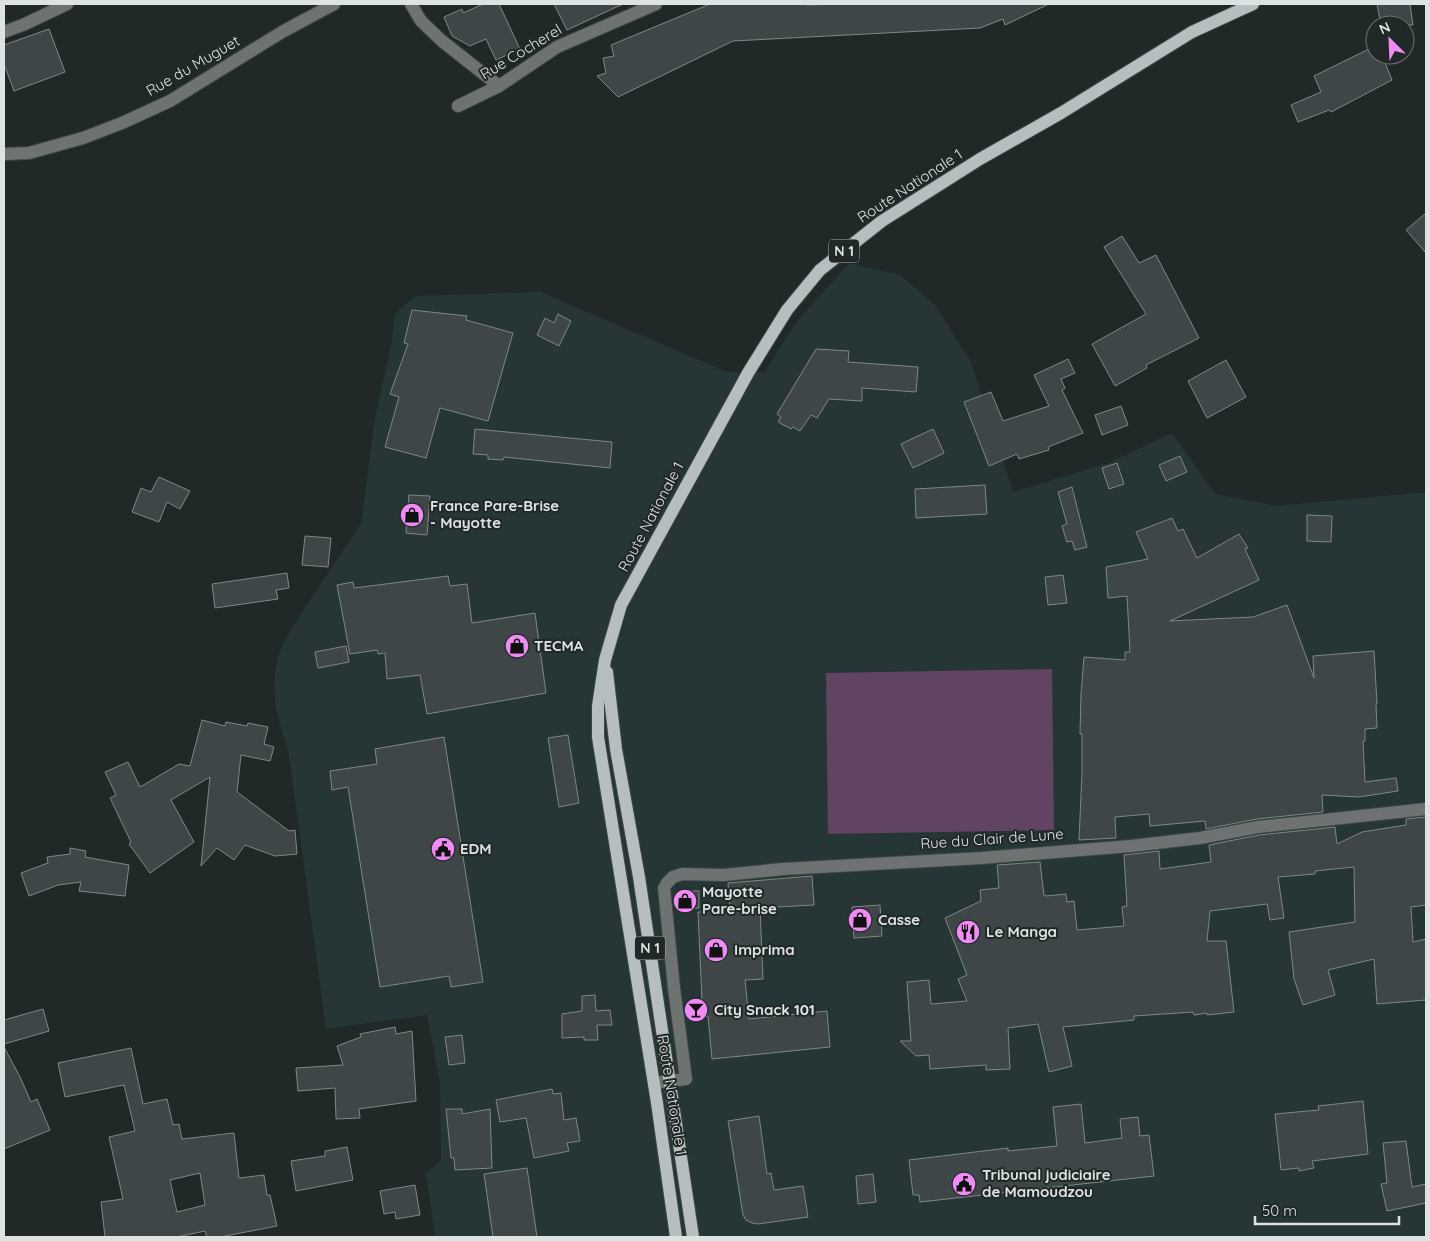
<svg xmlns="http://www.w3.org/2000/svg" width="1430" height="1241" viewBox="0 0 1430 1241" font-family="Quicksand,sans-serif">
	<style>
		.built { fill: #263536 }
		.green { fill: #604461 }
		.building { fill: #3f4647; stroke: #7f8787; fill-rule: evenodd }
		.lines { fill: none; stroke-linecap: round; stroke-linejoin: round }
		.minor-casing { stroke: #3f4646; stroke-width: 14 }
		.major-casing { stroke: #3f4646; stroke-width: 14 }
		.minor { stroke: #6e7272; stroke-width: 12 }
		.major { stroke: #b7bebf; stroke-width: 12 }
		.labels { text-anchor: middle; stroke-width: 4; stroke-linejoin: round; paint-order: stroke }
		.shield { fill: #212828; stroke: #a5aaaa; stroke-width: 1 }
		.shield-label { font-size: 14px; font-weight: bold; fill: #dde2e2 }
		.street-label { font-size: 15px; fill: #dde2e2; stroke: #212828 }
		.poi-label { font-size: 15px; font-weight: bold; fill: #dde2e2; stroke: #212828; text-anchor: start }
	</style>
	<rect width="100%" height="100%" fill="#212828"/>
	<polygon class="built" points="849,263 900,275 935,305 971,362 1013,492 1109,463 1172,433 1215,494 1276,506 1426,492 1426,1237 435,1237 426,1174 441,1160 440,1083 427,1015 326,1029 289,755 276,709 274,685 276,666 282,645 302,612 361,524 375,418 392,341 395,313 416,296 541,292 727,372 764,372 797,321"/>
	<polygon class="green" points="1052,669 1054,830 828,834 826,673"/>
	<g class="building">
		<polygon points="483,4 499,4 520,49 496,60 486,39 470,46 452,36 444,17 462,9 463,13"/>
		<polygon points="554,4 623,4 567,30"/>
		<polygon points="710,4 807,4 807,5 832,4 1049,4 1005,25 1003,19 980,28 733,41 618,97 597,76 606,73 603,58 614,56 611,45"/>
		<polygon points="1377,4 1410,4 1413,25 1381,25"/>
		<polygon points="49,29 65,72 14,91 4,64 4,45"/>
		<polygon points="1375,46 1375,55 1382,55 1392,80 1331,112 1329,110 1298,122 1291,105 1321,92 1314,76"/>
		<polygon points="1426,213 1426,253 1406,230"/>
		<polygon points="1122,236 1139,263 1156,255 1199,338 1146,365 1147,368 1115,386 1092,344 1146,314 1104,247"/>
		<polygon points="412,310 467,316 466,320 513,333 488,421 440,408 426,458 385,447 399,397 390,394 408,344 404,343"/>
		<polygon points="558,314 571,321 559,346 537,335 545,318 554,323"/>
		<polygon points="816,349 849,351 848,362 918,367 916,392 862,388 862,401 829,399 817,418 811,415 800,431 793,427 791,429 778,422 781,417 777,414"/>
		<polygon points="1068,359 1075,373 1061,379 1065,388 1062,390 1083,433 1048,447 1049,450 1019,459 1017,454 989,466 964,402 991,392 1003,421 1049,406 1034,375"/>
		<polygon points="1226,360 1246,397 1207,418 1188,381"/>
		<polygon points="1121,406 1128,425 1102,435 1095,415"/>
		<polygon points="475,429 612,442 610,468 504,457 503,460 488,459 488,455 473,454"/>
		<polygon points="933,429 944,453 913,468 901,444"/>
		<polygon points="1180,456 1187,472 1166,481 1159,465"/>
		<polygon points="1117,463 1124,484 1109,489 1102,468"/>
		<polygon points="159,477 190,491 180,509 167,502 159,522 132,512 141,488 151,492"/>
		<polygon points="985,485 987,514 916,518 915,489"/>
		<polygon points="1072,487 1087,547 1075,550 1072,541 1067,542 1062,526 1067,524 1058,492"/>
		<polygon points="409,495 430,496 427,535 406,533"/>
		<polygon points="1307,515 1332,516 1331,542 1307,541"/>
		<polygon points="1172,518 1178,531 1183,529 1197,558 1239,534 1248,548 1245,549 1259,580 1170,621 1253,617 1287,605 1314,678 1313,656 1374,651 1377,704 1376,704 1377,728 1365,729 1365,741 1363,741 1365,782 1396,778 1398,791 1359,797 1322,795 1323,812 1257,819 1206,829 1205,821 1150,826 1149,814 1115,817 1116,838 1079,840 1082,773 1082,734 1080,734 1081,694 1084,657 1125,660 1125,652 1130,652 1127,596 1108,598 1106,567 1148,559 1136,532"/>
		<polygon points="305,536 331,538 328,567 302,565"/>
		<polygon points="287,573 289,588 276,590 278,599 215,608 212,584"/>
		<polygon points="1063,575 1067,603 1048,605 1045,577"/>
		<polygon points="448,576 450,586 467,584 472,623 535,613 546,693 427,714 420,675 387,679 385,653 378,654 377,650 350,654 337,585 353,582 354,588"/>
		<polygon points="346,646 349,662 318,668 315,652"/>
		<polygon points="202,720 225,726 226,722 247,726 248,723 268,727 264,744 274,747 270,761 241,755 237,792 289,831 295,830 297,854 275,856 245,845 234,860 217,848 201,866 210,777 171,800 194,842 150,873 129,844 131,842 110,798 116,795 105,772 128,762 140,787 179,764 190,766"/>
		<polygon points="568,735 579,803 559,807 548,738"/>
		<polygon points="444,737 483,982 451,987 449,976 380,987 348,787 332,790 330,771 377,764 375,749"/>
		<polygon points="1426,817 1426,905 1411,907 1413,942 1426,939 1426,1000 1377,1004 1374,959 1328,970 1335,995 1303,1005 1294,979 1289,932 1355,922 1354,867 1315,871 1315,874 1278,877 1284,918 1270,920 1267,904 1210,911 1207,941 1226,941 1234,1012 1207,1015 1207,1013 1194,1015 1193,1012 1134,1016 1134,1020 1063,1027 1072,1066 1049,1072 1038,1024 1008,1028 1010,1069 986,1070 986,1065 930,1069 929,1055 916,1056 900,1041 911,1041 907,982 929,980 931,1004 967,1001 958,979 967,975 945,918 981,901 980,890 999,888 997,865 1040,862 1044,895 1046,896 1066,894 1067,902 1074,901 1077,930 1124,926 1122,907 1127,906 1124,855 1159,851 1160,869 1211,862 1209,845 1259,835 1335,827 1337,844 1362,832 1406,825 1406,819"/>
		<polygon points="70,848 86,851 85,857 129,865 125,896 79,891 81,882 58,885 29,896 21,873 48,863 47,857 70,854"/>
		<polygon points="812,876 814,905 760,908 763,979 745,980 749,1019 827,1011 830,1047 712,1059 708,1016 690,1018 688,1002 702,1001 698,912 730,910 728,883"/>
		<rect x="682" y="891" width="17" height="17"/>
		<polygon points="880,905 882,936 854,938 852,907"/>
		<polygon points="595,995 596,1011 610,1010 612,1025 597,1025 598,1040 584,1040 584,1037 562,1038 562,1014 582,1011 582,996"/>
		<polygon points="43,1009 49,1031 4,1044 4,1020"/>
		<polygon points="395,1027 396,1034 412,1031 416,1101 359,1109 360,1118 336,1119 335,1088 298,1091 296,1068 343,1065 337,1046 361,1037 360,1034"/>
		<polygon points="462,1035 465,1063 449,1065 445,1037"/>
		<polygon points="4,1047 20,1077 31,1102 37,1099 50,1130 4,1149"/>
		<path d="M131,1048L143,1104L167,1099L173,1125L179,1124L182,1139L234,1133L239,1178L264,1175L267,1195H270L277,1226L220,1237H207L205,1231L177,1237H105L101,1202L123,1199L109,1137L135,1131L124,1085L65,1097L58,1063ZM200,1173L205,1205L177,1212L170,1180Z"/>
		<polygon points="552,1089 553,1094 561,1093 564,1120 576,1118 580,1141 567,1143 569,1151 534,1158 526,1118 500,1122 496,1100"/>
		<polygon points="1363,1101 1368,1154 1312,1161 1314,1168 1299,1171 1299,1168 1281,1170 1275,1114 1319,1110 1318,1106"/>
		<polygon points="1081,1104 1085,1143 1122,1138 1120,1119 1138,1117 1140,1136 1149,1135 1154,1176 920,1202 919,1195 913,1195 909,1160 1008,1148 1008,1151 1057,1146 1053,1107"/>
		<polygon points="446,1109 462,1109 462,1114 490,1109 492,1168 455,1170 454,1158 451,1158"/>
		<polygon points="759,1116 767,1174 771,1173 774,1190 803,1186 808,1217 758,1224 752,1223 746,1220 743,1215 728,1121"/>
		<polygon points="1406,1141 1412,1187 1426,1184 1426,1203 1387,1211 1381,1184 1387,1183 1383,1143"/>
		<polygon points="347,1147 353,1180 296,1191 291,1161 325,1156 325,1151"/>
		<polygon points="527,1168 537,1237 493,1237 484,1174"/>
		<polygon points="873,1174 876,1202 858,1204 856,1176"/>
		<polygon points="415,1185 420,1215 396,1219 395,1212 384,1214 380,1191"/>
	</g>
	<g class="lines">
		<g class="minor-casing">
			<g id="minor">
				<polyline points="411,4 421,21 442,41 499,86"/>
				<polyline points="4,32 25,24 67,4"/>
				<polyline points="458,106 499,86 557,47 656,4"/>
				<polyline points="4,154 29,153 83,138 122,123 170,101 282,32 334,4"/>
				<polyline points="654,1083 686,1079 674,988 664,888 667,883 673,877 682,874 724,875 783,869 982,858 1131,846 1200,838 1258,827 1426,809"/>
			</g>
		</g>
		<g class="major-casing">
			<g id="major">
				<polyline points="607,672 616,749 639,877 693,1237"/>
				<polyline points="676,1237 657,1103 598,737 598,706 605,660 621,605 748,373 787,310 820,270 882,221 980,159 1061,113 1192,32 1253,4"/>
			</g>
		</g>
		<use href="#minor" class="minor"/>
		<use href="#major" class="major"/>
	</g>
	<defs>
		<g id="shop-disc" transform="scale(1.25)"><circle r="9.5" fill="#f08bf5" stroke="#212828"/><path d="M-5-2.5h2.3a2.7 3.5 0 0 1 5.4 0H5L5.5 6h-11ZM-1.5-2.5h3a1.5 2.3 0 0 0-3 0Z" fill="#111"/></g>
		<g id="civic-disc" transform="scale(1.25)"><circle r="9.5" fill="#f08bf5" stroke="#212828"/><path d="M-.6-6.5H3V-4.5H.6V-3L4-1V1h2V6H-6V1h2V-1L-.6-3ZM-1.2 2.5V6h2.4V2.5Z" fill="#111"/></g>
		<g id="restaurant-disc" transform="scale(1.25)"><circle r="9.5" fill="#f08bf5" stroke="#212828"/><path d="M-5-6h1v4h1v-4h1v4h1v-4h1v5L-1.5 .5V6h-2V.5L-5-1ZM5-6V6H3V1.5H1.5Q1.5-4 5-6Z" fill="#111"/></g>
		<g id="bar-disc" transform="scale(1.25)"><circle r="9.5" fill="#f08bf5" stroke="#212828"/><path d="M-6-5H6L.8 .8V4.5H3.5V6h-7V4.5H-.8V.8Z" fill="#111"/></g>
	</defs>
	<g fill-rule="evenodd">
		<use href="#shop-disc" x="412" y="515"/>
		<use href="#shop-disc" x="517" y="646"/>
		<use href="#civic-disc" x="443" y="849"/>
		<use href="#shop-disc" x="685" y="901"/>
		<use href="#shop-disc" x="860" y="920"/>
		<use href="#restaurant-disc" x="968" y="932"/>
		<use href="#shop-disc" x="716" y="950"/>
		<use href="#bar-disc" x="696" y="1010"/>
		<use href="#civic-disc" x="964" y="1184"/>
	</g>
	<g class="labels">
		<g class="shield">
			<rect x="829" y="239.5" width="30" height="23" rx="4"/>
			<rect x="635" y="936.5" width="30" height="23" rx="4"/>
		</g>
		<g class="shield-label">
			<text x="844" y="256">N 1</text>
			<text x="650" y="953">N 1</text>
		</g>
		<g class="street-label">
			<text transform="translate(521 52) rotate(-31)" y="5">Rue Cocherel</text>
			<text transform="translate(193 66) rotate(-30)" y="5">Rue du Muguet</text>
			<text transform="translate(910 186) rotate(-33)" y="5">Route Nationale 1</text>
			<text transform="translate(651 517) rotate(-62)" y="5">Route Nationale 1</text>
			<text transform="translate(992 839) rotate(-4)" y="5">Rue du Clair de Lune</text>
			<text transform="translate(672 1095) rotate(81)" y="5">Route Nationale 1</text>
		</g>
		<g class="poi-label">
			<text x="430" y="511">France Pare-Brise<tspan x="430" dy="17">- Mayotte</tspan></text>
			<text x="534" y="651">TECMA</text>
			<text x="460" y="854">EDM</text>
			<text x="702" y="897">Mayotte<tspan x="702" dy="17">Pare-brise</tspan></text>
			<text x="878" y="925">Casse</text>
			<text x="986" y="937">Le Manga</text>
			<text x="734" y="955">Imprima</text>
			<text x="714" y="1015">City Snack 101</text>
			<text x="982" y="1180">Tribunal judiciaire<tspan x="982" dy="17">de Mamoudzou</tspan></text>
		</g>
	</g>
	<rect width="1430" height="1241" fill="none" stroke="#dde2e2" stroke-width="10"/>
	<g transform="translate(1390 40) rotate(336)"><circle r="24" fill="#212828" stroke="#6c7272"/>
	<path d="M0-4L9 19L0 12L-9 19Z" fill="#f08bf5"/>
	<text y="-8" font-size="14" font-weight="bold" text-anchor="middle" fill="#dde2e2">N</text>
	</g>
	<path d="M1255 1216v8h144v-8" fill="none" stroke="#dde2e2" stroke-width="2.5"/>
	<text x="1262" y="1216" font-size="15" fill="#dde2e2" stroke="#212828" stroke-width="4" paint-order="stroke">50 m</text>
</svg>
